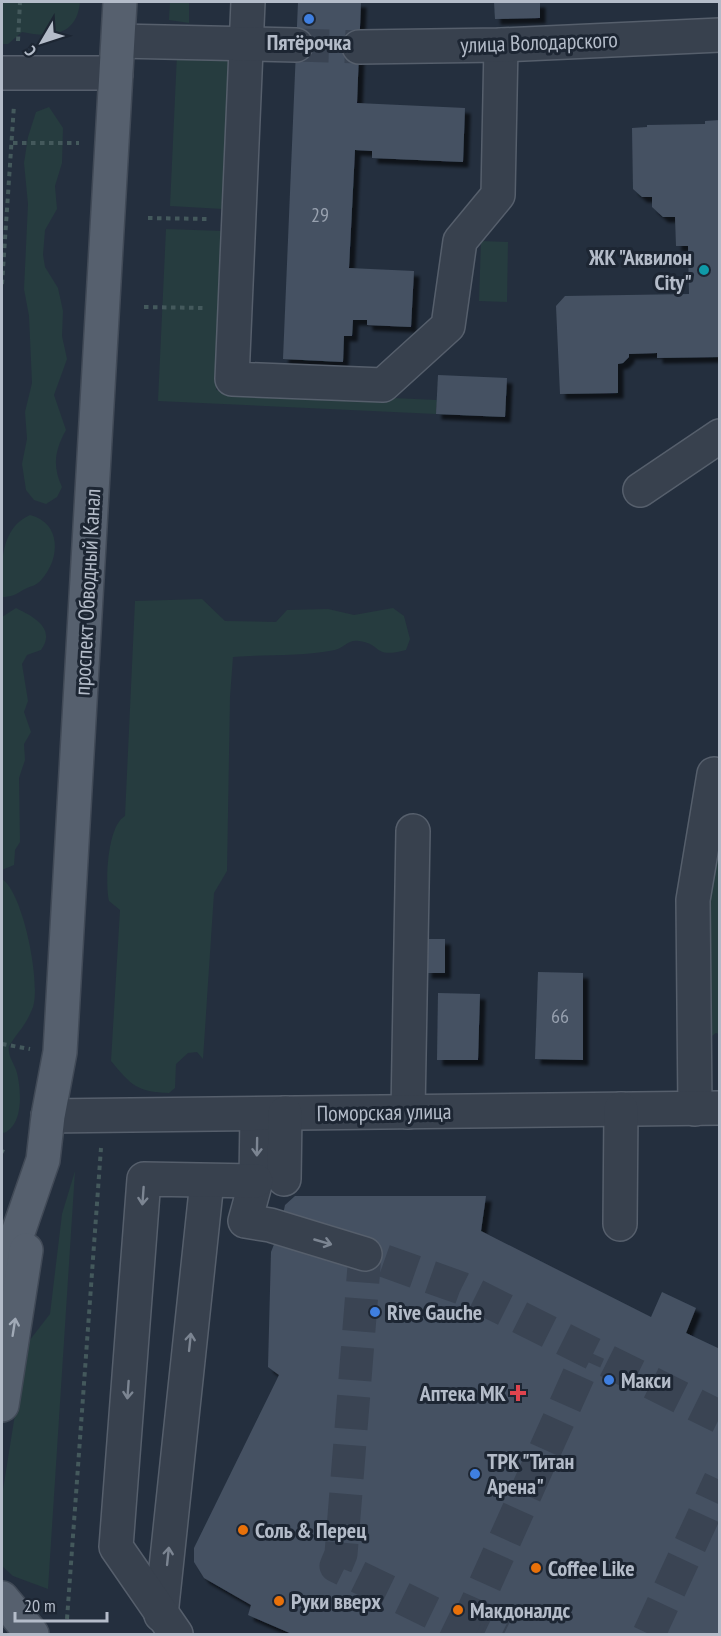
<svg xmlns="http://www.w3.org/2000/svg" width="721" height="1636" viewBox="0 0 721 1636" font-family="'PT Sans Narrow',sans-serif">
	<style>
		.green { fill: #263c3f }
		.building { fill: #455162; filter: url(#shadow) }
		.lines { fill: none; stroke-linecap: round; stroke-linejoin: round }
		.minor-tunnel { stroke: #3a4453; stroke-width: 33; stroke-dasharray: 33 16; stroke-linecap: butt }
		.minor-casing { stroke: #565f6c; stroke-width: 36 }
		.major-casing { stroke: #414a57; stroke-width: 36 }
		.path { stroke: #44595c; stroke-width: 4; stroke-dasharray: 4.5 4.5; stroke-linecap: butt }
		.minor { stroke: #38414e; stroke-width: 33 }
		.major { stroke: #56606e; stroke-width: 33 }
		.oneway { stroke: #7c8592 }
		.oneway2 { stroke: #a1aab7 }
		.shop-dot { fill: #3f7fe0; stroke: #1d2633; stroke-width: 2 }
		.culture-dot { fill: #0f9aa8; stroke: #1d2633; stroke-width: 2 }
		.health-dot { fill: #e0444e; stroke: #1d2633; stroke-width: 2 }
		.food-dot { fill: #e8710a; stroke: #1d2633; stroke-width: 2 }
		.labels { text-anchor: middle; stroke-width: 6; stroke-linejoin: round; paint-order: stroke }
		.number-label { font-size: 20px; fill: #98a1af }
		.poi-label { font-size: 22px; font-weight: bold; fill: #b4bcc9; stroke: #1d2633; text-anchor: start }
		.street-label { font-size: 22px; fill: #b4bcc9; stroke: #1d2633 }
	</style>
	<defs>
		<filter id="shadow"><feDropShadow dx="5.5" dy="5.5" stdDeviation="1.5" flood-color="#0009"/></filter>
	</defs>
	<rect width="100%" height="100%" fill="#242f3e"/>
	<g class="green">
		<path d="M2,2H80C77,36 50,38 22,32L8,44H2Z"/>
		<polygon points="170,2 189,2 189,23 169,20"/>
		<polygon points="177,54 230,57 223,209 170,206"/>
		<path d="M49,107L63,128L62,163L55,186L57,209L45,230L43,255L45,267L58,288L63,311L62,336L67,359L54,395L66,430C55,450 52,466 62,487L57,497L46,504L34,500L26,490L22,464L27,439L25,412L32,383L29,316L24,289L28,204L24,163L28,137L36,112Z"/>
		<polygon points="166,229 223,231 216,390 437,400 436,414 158,401"/>
		<polygon points="481,241 508,242 507,302 479,301"/>
		<path d="M30,515C62,523 60,559 42,579C37,586 30,586 23,590C15,595 11,597 2,597C1,564 0,528 30,515Z"/>
		<path d="M202,599L225,621L276,622L287,610L328,609L354,615L393,608L404,616L410,639L406,650C372,659 383,644 359,641C348,639 344,648 335,650C301,657 267,654 233,657L230,697L227,871L214,893L203,1059L197,1052L188,1053L176,1064L175,1088L169,1093C137,1092 131,1085 111,1061L120,910L109,901C105,883 107,826 125,816L135,601Z"/>
		<path d="M16,608C32,616 57,628 41,650L27,655L22,664L28,701L24,712L31,732L24,744L25,760L19,778L20,842L15,850L14,865L2,870V617Z"/>
		<polygon points="708,855 719,856 719,1034 716,1033 707,1039"/>
		<path d="M2,879C23,892 41,982 33,1007C25,1027 20,1029 9,1046C7,1056 15,1064 17,1073C21,1090 24,1124 4,1133L2,1132Z"/>
		<polygon points="75,1171 48,1589 13,1576 2,1566 2,1496 26,1345 50,1314 62,1214"/>
	</g>
	<g class="building">
		<polygon points="298,2 361,2 357,103 465,108 463,162 372,158 372,151 355,150 349,268 414,271 411,327 367,325 367,320 353,320 352,336 344,336 343,362 283,359"/>
		<polygon points="494,2 540,2 540,18 495,19"/>
		<polygon points="720,120 720,357 657,358 657,353 629,354 629,357 623,363 618,364 618,393 560,394 556,306 565,296 689,294 688,246 676,246 675,217 663,217 652,207 652,197 642,197 633,189 632,128 647,127 647,125 705,124 705,121"/>
		<polygon points="438,375 507,378 505,417 436,414"/>
		<polygon points="427,939 445,939 445,973 426,973"/>
		<polygon points="538,972 583,973 583,1060 535,1059"/>
		<polygon points="438,993 480,994 478,1060 437,1060"/>
		<polygon points="295,1196 486,1196 481,1231 651,1317 662,1292 696,1308 686,1333 720,1349 720,1634 292,1634 248,1615 251,1605 204,1578 194,1562 194,1548 279,1375 268,1367 271,1252 280,1229 285,1205"/>
	</g>
	<g class="lines">
		<g class="minor-tunnel">
			<polyline points="296,45 359,47"/>
			<polyline points="458,1612 504,1634"/>
			<polyline points="465,1629 589,1352"/>
			<polyline points="476,1634 336,1566 341,1554 365,1254 461,1288 720,1417"/>
			<polyline points="649,1634 720,1480"/>
		</g>
		<g class="minor-casing">
			<g id="minor">
				<polyline points="248,2 232,379 383,385 448,326 460,241 498,195 501,45"/>
				<polyline points="118,41 296,45"/>
				<polyline points="359,47 501,45 720,35"/>
				<polyline points="2,73 116,73"/>
				<polyline points="640,490 720,436"/>
				<polyline points="695,1109 693,900 714,774"/>
				<polyline points="408,1112 413,831"/>
				<polyline points="257,1114 256,1181 245,1221 270,1225 365,1254"/>
				<polyline points="48,1116 720,1108"/>
				<polyline points="284,1179 285,1113"/>
				<polyline points="620,1224 621,1109"/>
				<polyline points="161,1615 207,1181"/>
				<polyline points="176,1634 116,1547 144,1179 256,1181"/>
			</g>
		</g>
		<g class="major-casing">
			<g id="major">
				<polyline points="2,1279 43,1160 48,1116 60,1052 120,2"/>
				<polyline points="2,1405 26,1250"/>
				<polyline points="2,1598 32,1634"/>
			</g>
		</g>
		<g class="path">
			<polyline points="18,41 20,2"/>
			<polyline points="13,143 79,143"/>
			<polyline points="148,218 207,219"/>
			<polyline points="2,284 14,105"/>
			<polyline points="144,307 203,308"/>
			<polyline points="2,1044 30,1049"/>
			<polyline points="2,1151 4,1152"/>
			<polyline points="67,1619 101,1148"/>
		</g>
		<use href="#minor" class="minor"/>
		<use href="#major" class="major"/>
	</g>
	<defs><path id="oneway-shaft" d="M-6 0H5M1.5-3L5.5 0L1.5 3" fill="none" stroke-width="1.6" stroke-linecap="round" stroke-linejoin="round" transform="scale(1.5)"/></defs>
	<g class="oneway">
		<use href="#oneway-shaft" transform="translate(257 1147) rotate(91)"/>
		<use href="#oneway-shaft" transform="translate(143 1196) rotate(94)"/>
		<use href="#oneway-shaft" transform="translate(323 1242) rotate(16)"/>
		<use href="#oneway-shaft" transform="translate(190 1342) rotate(-84)"/>
		<use href="#oneway-shaft" transform="translate(128 1390) rotate(94)"/>
		<use href="#oneway-shaft" transform="translate(168 1556) rotate(-84)"/>
	</g>
	<use class="oneway2" href="#oneway-shaft" transform="translate(14 1327) rotate(-81)"/>
	<g class="shop-dot">
		<circle cx="309" cy="19" r="6"/>
		<circle cx="375" cy="1312" r="6"/>
		<circle cx="609" cy="1380" r="6"/>
		<circle cx="475" cy="1474" r="6"/>
	</g>
	<circle class="culture-dot" cx="704" cy="270" r="6"/>
	<path class="health-dot" d="M515 1384h6v6h6v6h-6v6h-6v-6h-6v-6h6z"/>
	<g class="food-dot">
		<circle cx="243" cy="1530" r="6"/>
		<circle cx="536" cy="1568" r="6"/>
		<circle cx="279" cy="1601" r="6"/>
		<circle cx="458" cy="1610" r="6"/>
	</g>
	<g class="labels">
		<g class="number-label">
			<text x="320" y="222">29</text>
			<text x="560" y="1023">66</text>
		</g>
		<g class="poi-label">
			<text x="309" y="50" text-anchor="middle">Пятёрочка</text>
			<text x="692" y="265" text-anchor="end">ЖК "Аквилон<tspan x="692" dy="25">City"</tspan></text>
			<text x="387" y="1320">Rive Gauche</text>
			<text x="621" y="1388">Макси</text>
			<text x="506" y="1401" text-anchor="end">Аптека МК</text>
			<text x="487" y="1469">ТРК "Титан<tspan x="487" dy="25">Арена"</tspan></text>
			<text x="255" y="1538">Соль &amp; Перец</text>
			<text x="548" y="1576">Coffee Like</text>
			<text x="291" y="1609">Руки вверх</text>
			<text x="470" y="1618">Макдоналдс</text>
		</g>
		<g class="street-label">
			<text transform="translate(539 42) rotate(-2)" y="8">улица Володарского</text>
			<text transform="translate(87 592) rotate(-87)" y="8">проспект Обводный Канал</text>
			<text transform="translate(384 1112) rotate(-1)" y="8">Поморская улица</text>
		</g>
	</g>
	<rect width="721" height="1636" fill="none" stroke="#b4bcc9" stroke-width="6"/>
	<g transform="translate(42 42) rotate(231)" stroke="#1d2633" stroke-width="4.5" paint-order="stroke">
	<path d="M0-4.5L10 22L0 15L-10 22Z" fill="#b4bcc9"/>
	<text y="-9" font-size="16" font-weight="bold" text-anchor="middle" fill="#b4bcc9">С</text>
	</g>
	<path d="M15 1612v9h92v-9" fill="none" stroke="#b4bcc9" stroke-width="3"/>
	<text x="24" y="1612" font-size="18" fill="#b4bcc9" stroke="#1d2633" stroke-width="4.5" paint-order="stroke">20 m</text>
</svg>
